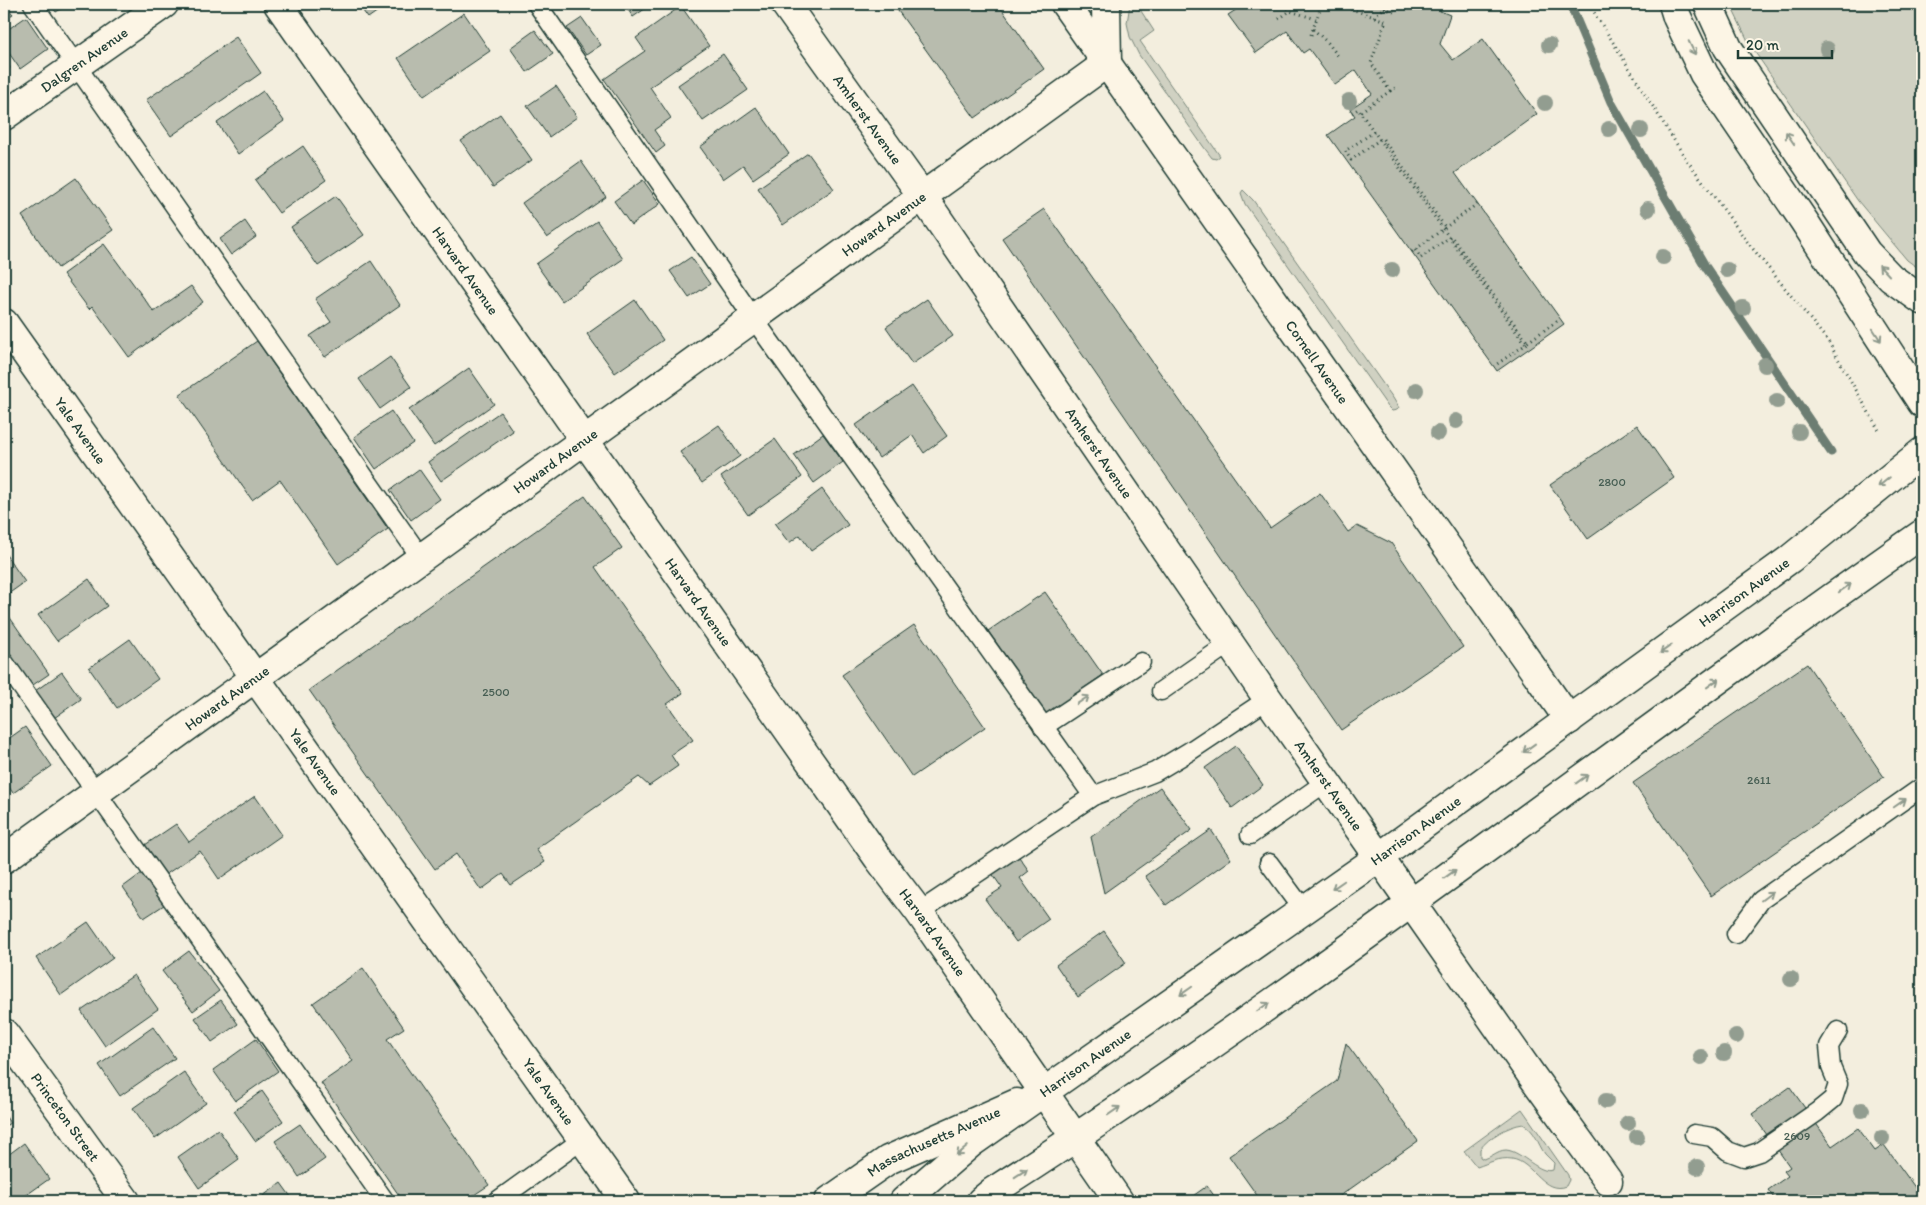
<svg xmlns="http://www.w3.org/2000/svg" width="1926" height="1205" viewBox="0 0 1926 1205" font-family="Itim,sans-serif">
	<style>
		.green { fill: #d0d1c2; stroke: #78877b; fill-rule: evenodd }
		.lines { fill: none; stroke-linecap: round; stroke-linejoin: round }
		.stream { stroke: #6c7d72; stroke-width: 9 }
		.building { fill: #b8bcae; stroke: #1f3d34 }
		.service-casing { stroke: #1f3d34; stroke-width: 21 }
		.minor-casing { stroke: #1f3d34; stroke-width: 31 }
		.tertiary-casing { stroke: #1f3d34; stroke-width: 31 }
		.primary-casing { stroke: #1f3d34; stroke-width: 31 }
		.motorway-casing { stroke: #1f3d34; stroke-width: 31 }
		.path { stroke: #1f3d34; stroke-width: 3; stroke-dasharray: 1 4; stroke-linecap: butt }
		.service { stroke: #fcf5e5; stroke-width: 18 }
		.minor { stroke: #fcf5e5; stroke-width: 28 }
		.tertiary { stroke: #fcf5e5; stroke-width: 28 }
		.primary { stroke: #fcf5e5; stroke-width: 28 }
		.motorway { stroke: #fcf5e5; stroke-width: 28 }
		.tree { fill: #929d90 }
		.oneway { stroke: #8e998c }
		.labels { text-anchor: middle; stroke-width: 4; stroke-linejoin: round; paint-order: stroke }
		.number-label { font-size: 12px; fill: #455d52 }
		.street-label { font-size: 15px; fill: #1f3d34; stroke: #fcf5e5 }
	</style>
	<rect width="100%" height="100%" fill="#f3eede"/>
	<filter id="ink" filterUnits="userSpaceOnUse"><feTurbulence type="fractalNoise" baseFrequency=".02" numOctaves="2"/><feDisplacementMap in="SourceGraphic" scale="10" xChannelSelector="R" yChannelSelector="G"/><feConvolveMatrix kernelMatrix="1 2 1 2 8 2 1 2 1" color-interpolation-filters="sRGB"/></filter>
	<g filter="url(#ink)">
		<g class="green">
			<polygon points="1130,4 1143,4 1141,11 1154,31 1140,41 1220,156 1216,159 1212,158 1203,146 1139,55 1130,37 1127,23"/>
			<polygon points="1730,4 1922,4 1922,271 1907,260 1858,201 1750,45"/>
			<polygon points="1243,190 1253,200 1393,398 1399,408 1397,410 1392,411 1388,407 1245,204 1241,193"/>
			<path d="M1522,1109L1568,1175L1569,1180L1566,1186C1543,1195 1533,1162 1512,1159C1499,1157 1489,1163 1477,1167L1464,1151ZM1523,1124C1536,1131 1537,1143 1545,1154C1548,1157 1551,1160 1554,1163L1553,1170C1539,1175 1522,1151 1506,1150C1497,1150 1491,1158 1483,1159L1480,1157V1149C1489,1137 1508,1126 1523,1124Z"/>
		</g>
		<g class="lines">
			<polyline class="stream" points="1570,4 1611,102 1705,266 1831,452"/>
		</g>
		<g class="building">
			<polygon points="4,4 13,14 4,20"/>
			<polygon points="50,4 69,4 56,12"/>
			<polygon points="358,4 388,4 368,18"/>
			<polygon points="624,4 652,4 633,17"/>
			<polygon points="893,4 998,4 1044,69 975,118"/>
			<polygon points="1245,4 1443,4 1440,11 1450,15 1440,44 1453,60 1483,39 1537,114 1455,173 1564,324 1497,371 1328,135 1355,116 1350,109 1372,94 1356,70 1335,85 1309,49 1303,53 1287,31 1256,53 1228,15"/>
			<polygon points="681,6 709,46 650,87 671,118 654,130 665,146 656,153 604,79 645,51 636,38"/>
			<polygon points="464,13 490,51 424,96 398,58"/>
			<polygon points="26,17 48,49 20,69 4,46 4,32"/>
			<polygon points="582,18 601,45 586,55 567,28"/>
			<polygon points="535,30 553,54 527,72 510,48"/>
			<polygon points="236,37 261,73 171,136 146,100"/>
			<polygon points="723,54 748,90 703,121 678,85"/>
			<polygon points="4,59 10,68 4,73"/>
			<polygon points="556,86 577,117 549,137 527,106"/>
			<polygon points="263,91 284,121 238,154 217,123"/>
			<polygon points="756,107 789,154 753,179 743,165 723,179 700,147"/>
			<polygon points="500,114 532,160 493,187 461,141"/>
			<polygon points="303,146 326,180 279,213 255,180"/>
			<polygon points="808,153 834,189 783,225 758,188"/>
			<polygon points="581,161 606,197 547,238 522,203"/>
			<polygon points="76,178 113,230 58,268 22,216"/>
			<polygon points="643,180 660,204 631,225 614,201"/>
			<polygon points="336,196 364,235 318,266 291,227"/>
			<polygon points="1044,209 1270,528 1320,493 1348,532 1357,526 1391,543 1463,647 1341,730 1002,238"/>
			<polygon points="245,221 256,237 231,255 220,239"/>
			<polygon points="597,221 623,259 562,301 536,264"/>
			<polygon points="104,244 154,312 191,286 203,302 129,357 92,306 89,309 63,274"/>
			<polygon points="691,257 710,284 689,298 670,271"/>
			<polygon points="371,261 400,305 325,357 310,336 331,322 315,299"/>
			<polygon points="927,299 953,336 912,364 886,327"/>
			<polygon points="635,300 663,340 615,373 587,334"/>
			<polygon points="257,341 388,529 338,564 280,480 252,500 179,395"/>
			<polygon points="390,357 411,387 380,409 359,379"/>
			<polygon points="469,368 494,404 434,446 409,410"/>
			<polygon points="912,386 947,436 924,453 912,435 879,458 856,425"/>
			<polygon points="391,411 413,443 376,469 354,437"/>
			<polygon points="500,412 513,431 441,481 428,462"/>
			<polygon points="719,425 740,456 702,483 680,452"/>
			<polygon points="1637,425 1674,478 1588,539 1550,485"/>
			<polygon points="823,434 843,462 814,483 794,455"/>
			<polygon points="775,439 802,477 748,515 721,477"/>
			<polygon points="419,469 440,499 411,520 390,490"/>
			<polygon points="822,489 848,525 811,551 800,535 789,543 775,524"/>
			<polygon points="585,496 622,548 595,567 683,693 667,704 693,740 671,755 678,766 649,786 639,777 536,849 545,862 511,885 503,874 481,890 456,854 435,869 309,690"/>
			<polygon points="4,552 25,582 4,597"/>
			<polygon points="89,579 107,606 57,641 38,615"/>
			<polygon points="1045,592 1103,675 1046,714 988,631"/>
			<polygon points="4,609 49,674 30,687 4,650"/>
			<polygon points="914,625 985,727 912,777 842,675"/>
			<polygon points="130,639 158,679 117,708 89,668"/>
			<polygon points="1807,664 1884,777 1711,896 1633,783"/>
			<polygon points="62,672 81,699 54,718 35,691"/>
			<polygon points="25,727 52,766 13,793 4,780 4,742"/>
			<polygon points="1236,746 1263,785 1232,808 1205,768"/>
			<polygon points="1160,787 1192,830 1104,893 1091,837"/>
			<polygon points="255,796 282,835 219,879 200,851 165,875 145,845 176,824 189,842"/>
			<polygon points="1211,830 1231,859 1166,905 1145,876"/>
			<polygon points="1017,854 1029,871 1020,878 1049,919 1016,942 985,899 1002,888 991,872"/>
			<polygon points="142,873 164,905 144,918 123,887"/>
			<polygon points="88,922 113,958 61,995 36,958"/>
			<polygon points="1104,931 1126,963 1078,997 1056,965"/>
			<polygon points="189,951 219,991 193,1011 162,971"/>
			<polygon points="363,968 404,1028 387,1039 489,1185 465,1201 403,1201 321,1083 353,1061 313,1003"/>
			<polygon points="134,975 158,1009 105,1046 81,1011"/>
			<polygon points="221,1000 238,1024 212,1042 195,1018"/>
			<polygon points="153,1027 175,1058 120,1096 99,1065"/>
			<polygon points="256,1039 278,1071 235,1101 213,1070"/>
			<polygon points="1346,1043 1418,1141 1333,1201 1261,1201 1229,1156 1337,1081"/>
			<polygon points="184,1072 206,1103 155,1139 133,1108"/>
			<polygon points="1790,1087 1832,1146 1858,1128 1875,1151 1884,1145 1922,1197 1915,1201 1776,1201 1768,1190 1788,1176 1784,1171 1790,1167 1752,1114"/>
			<polygon points="262,1091 283,1121 255,1141 234,1111"/>
			<polygon points="4,1114 10,1123 4,1127"/>
			<polygon points="300,1124 325,1159 299,1177 275,1141"/>
			<polygon points="218,1129 239,1159 199,1188 178,1157"/>
			<polygon points="24,1143 49,1179 18,1201 4,1201 4,1158"/>
			<polygon points="281,1183 294,1201 256,1201"/>
			<polygon points="1207,1186 1218,1201 1192,1201 1190,1198"/>
		</g>
		<g class="lines">
			<g class="service-casing">
				<g id="service">
					<polyline points="33,4 422,559"/>
					<polyline points="537,4 754,319 1093,796"/>
					<polyline points="4,662 385,1201"/>
					<polyline points="1161,691 1230,643"/>
					<polyline points="1043,727 1141,662"/>
					<polyline points="1250,835 1326,782"/>
					<polyline points="1269,863 1303,909"/>
					<polyline points="919,912 1093,796 1155,772 1190,751 1268,699"/>
					<polyline points="1736,934 1761,900 1922,787"/>
					<polyline points="1694,1134 1712,1137 1728,1151 1744,1157 1759,1152 1817,1112 1833,1099 1838,1084 1831,1067 1829,1046 1838,1031"/>
					<polyline points="497,1201 582,1140"/>
				</g>
			</g>
			<g class="minor-casing">
				<g id="minor">
					<path id="s1" d="M278,4L878,858L919,912L1119,1201"/>
					<path id="s2" d="M4,116L164,4"/>
					<path id="s3" d="M4,323L626,1201"/>
					<path id="s4" d="M4,859L1107,63L1106,4"/>
					<polyline points="1411,903 1532,1076 1608,1181"/>
					<path id="s5" d="M4,1033L126,1201"/>
					<path id="s6" d="M829,1201L888,1160L1017,1103"/>
				</g>
			</g>
			<g class="tertiary-casing">
				<g id="tertiary">
					<path id="s7" d="M785,4L923,197L1268,699L1411,903"/>
					<path id="s8" d="M1065,4C1234,242 1400,482 1569,720"/>
				</g>
			</g>
			<g class="primary-casing">
				<g id="primary">
					<path id="s9" d="M904,1201L971,1143L1378,858L1790,559L1922,452"/>
					<path d="M981,1201L992,1192C1312,987 1611,751 1922,534"/>
				</g>
			</g>
			<g class="motorway-casing">
				<g id="motorway">
					<polyline points="1673,4 1677,17 1704,74 1804,221 1922,403"/>
					<polyline points="1708,4 1728,48 1867,253 1891,278 1922,300"/>
				</g>
			</g>
			<g class="path">
				<polyline points="1285,4 1290,11"/>
				<polyline points="1336,4 1351,9 1352,4"/>
				<polyline points="1589,4 1684,156 1749,244 1828,341 1880,432"/>
				<polyline points="1384,8 1394,12"/>
				<polyline points="1351,9 1386,21 1371,63 1390,91 1360,112 1525,344 1560,319"/>
				<polyline points="1374,17 1388,4"/>
				<polyline points="1279,19 1290,11 1316,19"/>
				<polyline points="1313,29 1328,43 1338,56"/>
				<polyline points="1311,35 1321,6 1326,4"/>
				<polyline points="1390,91 1395,88"/>
				<polyline points="1352,113 1358,109 1360,112"/>
				<polyline points="1374,132 1345,151 1351,160 1382,138 1445,227"/>
				<polyline points="1415,250 1421,258 1451,236 1528,343 1494,366"/>
				<polyline points="1412,252 1477,204"/>
			</g>
			<use href="#service" class="service"/>
			<use href="#minor" class="minor"/>
			<use href="#tertiary" class="tertiary"/>
			<use href="#primary" class="primary"/>
			<use href="#motorway" class="motorway"/>
		</g>
		<g class="tree">
			<circle cx="1549" cy="45" r="8"/>
			<circle cx="1827" cy="49" r="8"/>
			<circle cx="1349" cy="101" r="8"/>
			<circle cx="1545" cy="103" r="8"/>
			<circle cx="1609" cy="129" r="8"/>
			<circle cx="1641" cy="130" r="8"/>
			<circle cx="1648" cy="209" r="8"/>
			<circle cx="1663" cy="257" r="8"/>
			<circle cx="1392" cy="270" r="8"/>
			<circle cx="1727" cy="270" r="8"/>
			<circle cx="1743" cy="308" r="8"/>
			<circle cx="1765" cy="365" r="8"/>
			<circle cx="1416" cy="390" r="8"/>
			<circle cx="1777" cy="401" r="8"/>
			<circle cx="1456" cy="421" r="8"/>
			<circle cx="1799" cy="432" r="8"/>
			<circle cx="1438" cy="433" r="8"/>
			<circle cx="1791" cy="979" r="8"/>
			<circle cx="1736" cy="1036" r="8"/>
			<circle cx="1724" cy="1053" r="8"/>
			<circle cx="1701" cy="1057" r="8"/>
			<circle cx="1606" cy="1101" r="8"/>
			<circle cx="1862" cy="1110" r="8"/>
			<circle cx="1628" cy="1123" r="8"/>
			<circle cx="1637" cy="1137" r="8"/>
			<circle cx="1882" cy="1138" r="8"/>
			<circle cx="1697" cy="1167" r="8"/>
		</g>
		<defs><path id="oneway-shaft" d="M-6 0H5M1.5-3L5.5 0L1.5 3" fill="none" stroke-width="1.6" stroke-linecap="round" stroke-linejoin="round" transform="scale(1.25)"/></defs>
		<g class="oneway">
			<use href="#oneway-shaft" transform="translate(1692 48) rotate(64)"/>
			<use href="#oneway-shaft" transform="translate(1790 138) rotate(-124)"/>
			<use href="#oneway-shaft" transform="translate(1884 270) rotate(-133)"/>
			<use href="#oneway-shaft" transform="translate(1877 335) rotate(57)"/>
			<use href="#oneway-shaft" transform="translate(1884 482) rotate(141)"/>
			<use href="#oneway-shaft" transform="translate(1845 588) rotate(-35)"/>
			<use href="#oneway-shaft" transform="translate(1666 649) rotate(144)"/>
			<use href="#oneway-shaft" transform="translate(1713 683) rotate(-36)"/>
			<use href="#oneway-shaft" transform="translate(1083 700) rotate(-34)"/>
			<use href="#oneway-shaft" transform="translate(1529 748) rotate(144)"/>
			<use href="#oneway-shaft" transform="translate(1582 779) rotate(-36)"/>
			<use href="#oneway-shaft" transform="translate(1900 803) rotate(-35)"/>
			<use href="#oneway-shaft" transform="translate(1450 874) rotate(-36)"/>
			<use href="#oneway-shaft" transform="translate(1338 885) rotate(145)"/>
			<use href="#oneway-shaft" transform="translate(1767 896) rotate(-37)"/>
			<use href="#oneway-shaft" transform="translate(1186 991) rotate(145)"/>
			<use href="#oneway-shaft" transform="translate(1263 1007) rotate(-35)"/>
			<use href="#oneway-shaft" transform="translate(1114 1111) rotate(-35)"/>
			<use href="#oneway-shaft" transform="translate(962 1151) rotate(140)"/>
			<use href="#oneway-shaft" transform="translate(1021 1173) rotate(-33)"/>
		</g>
	</g>
	<g class="labels">
		<g class="number-label">
			<text x="1612" y="486">2800</text>
			<text x="496" y="696">2500</text>
			<text x="1759" y="784">2611</text>
			<text x="1797" y="1140">2609</text>
		</g>
		<g class="street-label">
			<text dy="5" stroke="none"><textPath href="#s2" startOffset="98">Dalgren Avenue</textPath></text>
			<text dy="5" stroke="none"><textPath href="#s7" startOffset="142">Amherst Avenue</textPath></text>
			<text dy="5" stroke="none"><textPath href="#s4" startOffset="1085">Howard Avenue</textPath></text>
			<text dy="5" stroke="none"><textPath href="#s1" startOffset="326">Harvard Avenue</textPath></text>
			<text dy="5" stroke="none"><textPath href="#s8" startOffset="438">Cornell Avenue</textPath></text>
			<text dy="5" stroke="none"><textPath href="#s3" startOffset="132">Yale Avenue</textPath></text>
			<text dy="5" stroke="none"><textPath href="#s7" startOffset="548">Amherst Avenue</textPath></text>
			<text dy="5" stroke="none"><textPath href="#s4" startOffset="680">Howard Avenue</textPath></text>
			<text dy="5" stroke="none"><textPath href="#s9" startOffset="1038">Harrison Avenue</textPath></text>
			<text dy="5" stroke="none"><textPath href="#s1" startOffset="731">Harvard Avenue</textPath></text>
			<text dy="5" stroke="none"><textPath href="#s4" startOffset="275">Howard Avenue</textPath></text>
			<text dy="5" stroke="none"><textPath href="#s3" startOffset="538">Yale Avenue</textPath></text>
			<text dy="5" stroke="none"><textPath href="#s7" startOffset="952">Amherst Avenue</textPath></text>
			<text dy="5" stroke="none"><textPath href="#s9" startOffset="632">Harrison Avenue</textPath></text>
			<text dy="5" stroke="none"><textPath href="#s1" startOffset="1136">Harvard Avenue</textPath></text>
			<text dy="5" stroke="none"><textPath href="#s9" startOffset="228">Harrison Avenue</textPath></text>
			<text dy="5" stroke="none"><textPath href="#s3" startOffset="942">Yale Avenue</textPath></text>
			<text dy="5" stroke="none"><textPath href="#s5" startOffset="104">Princeton Street</textPath></text>
			<text dy="5" stroke="none"><textPath href="#s6" startOffset="121">Massachusetts Avenue</textPath></text>
		</g>
	</g>
	<rect width="1926" height="1205" fill="none" stroke="#fcf5e5" stroke-width="20"/>
	<rect x="10" y="10" width="1906" height="1185" fill="none" stroke="#1f3d34" stroke-width="2" filter="url(#ink)"/>
	<path d="M1738 50v8h94v-8" fill="none" stroke="#1f3d34" stroke-width="2.5"/>
	<text x="1746" y="50" font-size="15" fill="#1f3d34" stroke="#fcf5e5" stroke-width="4" paint-order="stroke">20 m</text>
</svg>
